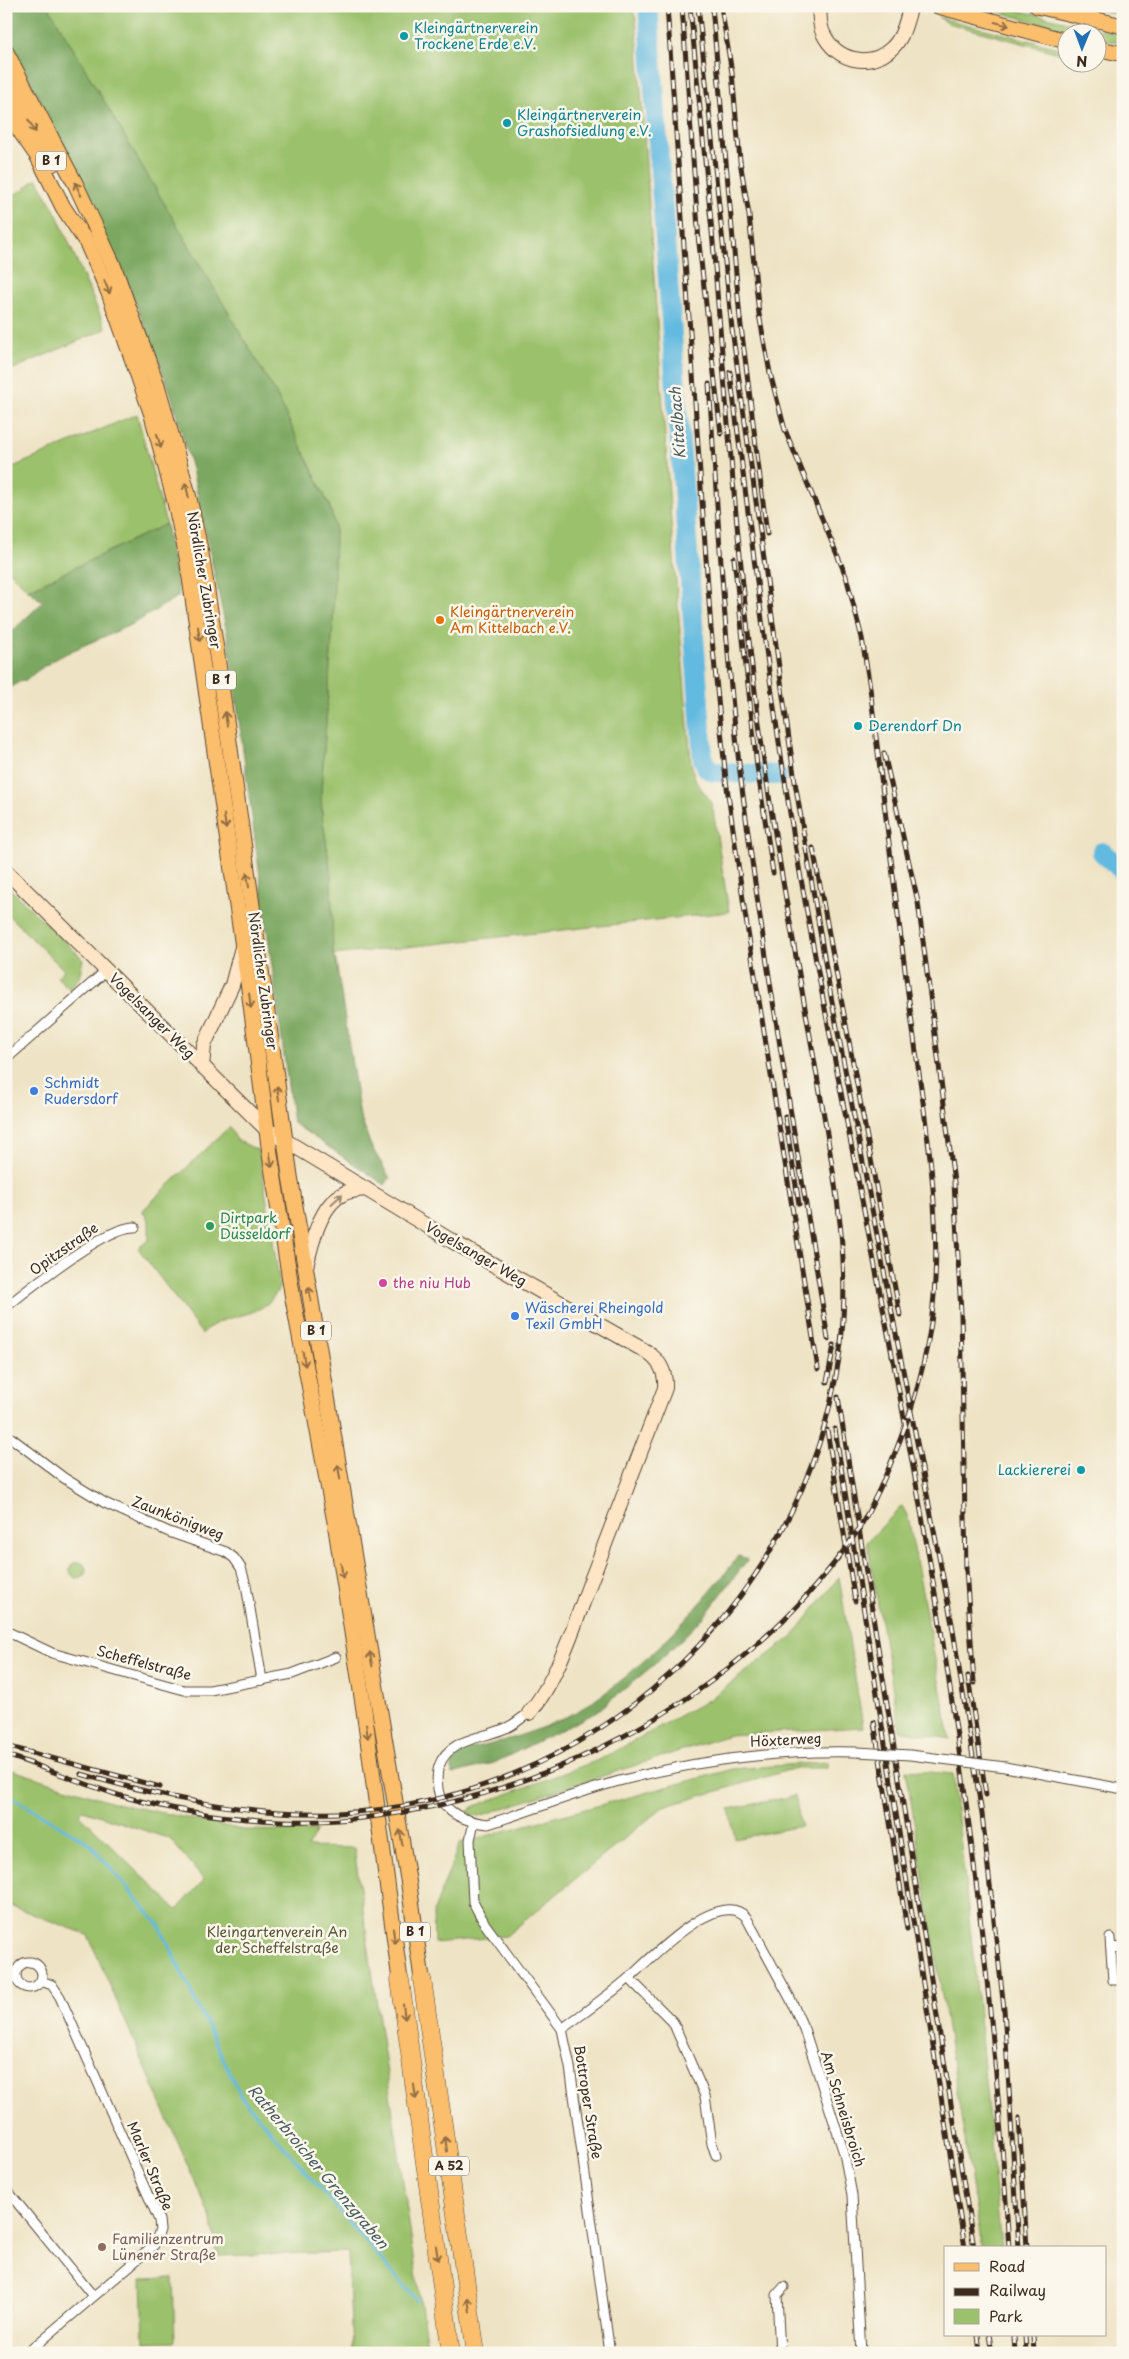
<svg xmlns="http://www.w3.org/2000/svg" width="1129" height="2359" viewBox="0 0 1129 2359" font-family="'Playpen Sans',sans-serif">
	<style>
		.green { fill: #9bc16c; stroke: #6b7645; fill-rule: evenodd }
		.forest { fill: #7ca760; stroke: #5c683f }
		.lines { fill: none; stroke-linecap: round; stroke-linejoin: round }
		.stream { stroke: #64bae0; stroke-width: 3 }
		.river { stroke: #64bae0; stroke-width: 20 }
		.street-casing { stroke: #564637; stroke-width: 11 }
		.secondary-casing { stroke: #564637; stroke-width: 16 }
		.primary-casing { stroke: #564637; stroke-width: 17 }
		.highway-casing { stroke: #564637; stroke-width: 19 }
		.street { stroke: #fff; stroke-width: 9 }
		.secondary { stroke: #fde5c5; stroke-width: 14 }
		.primary { stroke: #fabe6d; stroke-width: 15 }
		.highway { stroke: #fabe6d; stroke-width: 18 }
		.rail-casing { stroke: #3b2a1e; stroke-width: 5 }
		.rail { stroke: #fbf7ec; stroke-width: 3; stroke-dasharray: 9; stroke-linecap: butt }
		.street-bridge-casing { stroke: #564637; stroke-width: 11; stroke-linecap: butt }
		.street-bridge { stroke: #fff; stroke-width: 9 }
		.oneway { stroke: #916d42 }
		.oneway2 { stroke: #9c8872 }
		.culture-dot { fill: #0f9aa8; stroke: #fbf7ec; stroke-width: 2 }
		.food-dot { fill: #e8710a; stroke: #fbf7ec; stroke-width: 2 }
		.shop-dot { fill: #3f7fe0; stroke: #fbf7ec; stroke-width: 2 }
		.leisure-dot { fill: #2e9e5b; stroke: #fbf7ec; stroke-width: 2 }
		.hotel-dot { fill: #d1479c; stroke: #fbf7ec; stroke-width: 2 }
		.education-dot { fill: #8d6e63; stroke: #fbf7ec; stroke-width: 2 }
		.labels { text-anchor: middle; stroke-width: 5; stroke-linejoin: round; paint-order: stroke }
		.shield { fill: #fbf7ec; stroke: #75685c; stroke-width: 1 }
		.shield-label { font-size: 12px; font-weight: bold; fill: #3b2a1e }
		.culture-label { font-size: 14px; fill: #0d838f; stroke: #fbf7ec; text-anchor: start }
		.street-label { font-size: 14px; fill: #3b2a1e; stroke: #fbf7ec }
		.food-label { font-size: 14px; fill: #c56008; stroke: #fbf7ec; text-anchor: start }
		.shop-label { font-size: 14px; fill: #366cbe; stroke: #fbf7ec; text-anchor: start }
		.leisure-label { font-size: 14px; fill: #27864d; stroke: #fbf7ec; text-anchor: start }
		.hotel-label { font-size: 14px; fill: #b23c85; stroke: #fbf7ec; text-anchor: start }
		.park-label { font-size: 14px; fill: #585735; stroke: #fbf7ec }
		.education-label { font-size: 14px; fill: #785e54; stroke: #fbf7ec; text-anchor: start }
		.water-label { font-size: 15px; font-style: italic; fill: #495c62; stroke: #fbf7ec }
	</style>
	<rect width="100%" height="100%" fill="#fbf7ec"/>
	<filter id="ink" filterUnits="userSpaceOnUse"><feTurbulence type="fractalNoise" baseFrequency=".02" numOctaves="2"/><feDisplacementMap in="SourceGraphic" scale="10" xChannelSelector="R" yChannelSelector="G"/><feConvolveMatrix kernelMatrix="1 2 1 2 8 2 1 2 1" color-interpolation-filters="sRGB"/></filter>
	<filter id="wash" filterUnits="userSpaceOnUse"><feTurbulence type="fractalNoise" baseFrequency=".0096" numOctaves="4" result="noise"/><feDisplacementMap in="SourceGraphic" scale="20" xChannelSelector="R" yChannelSelector="G"/><feGaussianBlur stdDeviation="1.12" result="paint"/><feColorMatrix in="noise" values="0 0 0 0 0 0 0 0 0 0 0 0 0 0 0 0 0 1.4 0 .05"/><feComposite in="paint" operator="in"/></filter>
	<g filter="url(#wash)">
		<rect width="100%" height="100%" fill="#eee3c4"/>
		<g class="green">
			<polygon points="48,6 631,6 636,19 671,522 691,762 696,782 710,800 713,810 729,912 333,955 331,875 322,814 321,792 333,624 335,527 330,507 275,392"/>
			<polygon points="976,6 1000,6 1123,35 1123,44 1097,38 1096,32 1073,32"/>
			<polygon points="1079,6 1102,6 1123,12 1123,16"/>
			<polygon points="938,17 1066,50 1066,55 948,23"/>
			<polygon points="37,178 57,215 106,329 6,372 6,197 22,191"/>
			<polygon points="137,414 166,524 28,590 6,568 6,470"/>
			<polygon points="6,885 83,959 79,978 69,989 57,977 64,970 6,913"/>
			<path d="M229,1127L237,1140L259,1151L280,1286C262,1325 225,1308 202,1334L138,1248L149,1240V1221L143,1212L144,1209Z"/>
			<polygon points="902,1506 908,1517 950,1739 900,1730 867,1542"/>
			<circle cx="78" cy="1570" r="8"/>
			<polygon points="839,1577 863,1727 729,1735 479,1816 466,1813 475,1806 601,1759 710,1699 793,1636"/>
			<polygon points="828,1762 827,1768 796,1768 663,1807 506,1936 434,1943 433,1913 460,1843 733,1769"/>
			<path d="M6,1768L116,1803L243,1830L317,1831L307,1847L354,1848L428,2353H352L348,2252L217,2256L212,2221L88,1935L6,1904ZM83,1810L170,1839L204,1880L177,1910L79,1814Z"/>
			<polygon points="906,1770 953,1774 974,1963 1001,2248 982,2248"/>
			<polygon points="795,1796 801,1826 735,1839 729,1809"/>
			<polygon points="173,2278 175,2341 144,2342 142,2279"/>
			<polygon points="175,2345 175,2353 114,2353 114,2347"/>
		</g>
		<g class="forest">
			<polygon points="6,6 48,6 275,392 330,507 335,527 333,624 321,792 322,814 331,875 333,955 336,961 360,1116 371,1146 390,1178 385,1185 293,1123 228,638 192,469 170,391 135,302 71,160 6,34"/>
			<path d="M166,524L179,596C165,604 152,613 138,621C100,641 58,651 25,681L22,680L6,691V637L43,602L28,590Z"/>
			<path d="M738,1556L748,1559L704,1617L661,1659L595,1713L494,1763L452,1774V1762L458,1753C470,1748 483,1747 495,1743C521,1736 546,1727 570,1715C625,1688 703,1606 738,1556Z"/>
		</g>
		<g class="lines">
			<polyline class="stream" points="6,1794 89,1843 159,1925 242,2098 417,2301"/>
			<g class="river">
				<polyline points="648,6 703,759 707,768 714,772 777,775"/>
				<polyline points="1102,852 1123,871"/>
			</g>
		</g>
	</g>
	<g filter="url(#ink)">
		<g class="lines">
			<g class="street-casing">
				<g id="street">
					<polyline points="6,1059 107,970"/>
					<path d="M6,1307C31,1287 106,1226 135,1227"/>
					<polyline points="6,1434 64,1478 105,1503 169,1532 226,1552 234,1558 241,1568 246,1585 262,1680"/>
					<polyline points="6,1631 52,1653 184,1690 210,1690 292,1674 336,1657"/>
					<path d="M529,1713C521,1718 514,1725 506,1728C482,1739 449,1738 439,1766C436,1775 437,1788 440,1797C448,1816 470,1822 488,1824C532,1810 575,1793 619,1781C698,1760 774,1750 857,1752"/>
					<polyline points="1005,1767 1123,1789"/>
					<polyline points="474,1822 470,1840 473,1902 485,1924 562,2029 570,2067 610,2353"/>
					<polyline points="1110,1938 1113,1980 1123,1980"/>
					<polyline points="1111,1948 1123,1947"/>
					<circle cx="29" cy="1975" r="13"/>
					<polyline points="629,1978 673,2022 705,2096 712,2144 716,2155"/>
					<path d="M562,2029C585,2012 608,1996 629,1978C649,1960 718,1887 746,1917L790,1998L804,2029L844,2153L852,2195L861,2353"/>
					<polyline points="6,2189 93,2296"/>
					<polyline points="27,2353 154,2245 160,2230 159,2220 60,1997 52,1985 41,1981"/>
					<polyline points="780,2353 777,2295 784,2287"/>
				</g>
			</g>
			<g class="secondary-casing">
				<g id="secondary">
					<path d="M819,6C820,15 819,25 823,33C835,60 869,70 892,48C904,37 906,20 911,6"/>
					<path d="M6,871L266,1129L452,1241L647,1352C660,1361 666,1372 665,1388C640,1453 615,1518 590,1583C576,1621 556,1683 529,1713"/>
					<polyline points="202,1067 204,1045 232,985 242,947"/>
					<path d="M306,1267C311,1245 320,1205 343,1194C350,1190 359,1190 366,1189"/>
				</g>
			</g>
			<g class="primary-casing">
				<g id="primary">
					<polyline points="938,6 1066,41"/>
					<polyline points="1037,6 1123,26"/>
					<polyline points="1096,48 1123,54"/>
					<polyline points="6,52 76,185 113,265 157,385 188,494 201,553 216,649 290,1176 409,1885 422,1979"/>
					<polyline points="6,84 52,164"/>
					<polyline points="6,111 38,157 63,207 87,243 109,293 152,415 174,498 187,557 249,989 270,1154 293,1299 335,1522 364,1710 400,1980"/>
				</g>
			</g>
			<g class="highway-casing">
				<g id="highway">
					<polyline points="422,1979 476,2353"/>
					<polyline points="400,1980 451,2353"/>
				</g>
			</g>
			<use href="#street" class="street"/>
			<use href="#secondary" class="secondary"/>
			<use href="#primary" class="primary"/>
			<use href="#highway" class="highway"/>
			<g class="rail-casing">
				<g id="rail">
					<polyline points="667,6 711,629 726,780 745,913 818,1369"/>
					<polyline points="682,6 699,242"/>
					<polyline points="698,6 732,329 795,782 829,986 952,1624 982,1814 1004,2009 1019,2248"/>
					<polyline points="712,6 740,318 767,534"/>
					<polyline points="698,235 721,434"/>
					<path d="M730,372C752,539 771,707 800,873C840,1101 890,1328 929,1557C968,1786 995,2016 1009,2248"/>
					<path d="M709,384C718,516 725,649 741,780C765,967 798,1153 828,1339"/>
					<polyline points="734,558 757,766 773,873"/>
					<polyline points="884,753 918,902 954,1182 961,1313 966,1569 974,1683"/>
					<polyline points="813,848 900,1315"/>
					<polyline points="785,1117 799,1204"/>
					<polyline points="827,1382 834,1345"/>
					<polyline points="838,1397 974,2248"/>
					<polyline points="835,1429 965,2248"/>
					<polyline points="827,1430 855,1601"/>
					<polyline points="968,1676 986,1795"/>
					<polyline points="874,1722 907,1929"/>
					<polyline points="6,1746 160,1787"/>
					<path d="M6,1755C44,1767 80,1783 118,1795C170,1810 226,1819 280,1821C493,1828 733,1713 854,1536C865,1521 872,1504 880,1488C905,1433 922,1383 931,1323C945,1224 925,1121 912,1023C897,912 884,800 870,688L862,638L846,576L785,430L770,373L759,314L749,215L740,161L732,73L721,6"/>
					<path d="M81,1774C165,1798 249,1816 337,1813C589,1803 803,1606 839,1358C853,1267 834,1176 819,1087C802,990 784,893 769,796C742,612 728,427 713,242C706,163 697,85 690,6"/>
					<polyline points="1019,2118 1027,2248"/>
					<polyline points="978,2335 980,2353"/>
					<polyline points="989,2335 992,2353"/>
					<polyline points="1014,2335 1015,2353"/>
					<polyline points="1025,2335 1026,2353"/>
					<polyline points="1033,2335 1034,2353"/>
				</g>
			</g>
			<use href="#rail" class="rail"/>
			<g class="street-bridge-casing">
				<polyline id="street-bridge" points="857,1752 910,1755 1005,1767"/>
			</g>
			<use href="#street-bridge" class="street-bridge"/>
		</g>
		<defs><path id="oneway-shaft" d="M-6 0H5M1.5-3L5.5 0L1.5 3" fill="none" stroke-width="1.6" stroke-linecap="round" stroke-linejoin="round" transform="scale(1.25)"/></defs>
		<g class="oneway">
			<use href="#oneway-shaft" transform="translate(1002 24) rotate(15)"/>
			<use href="#oneway-shaft" transform="translate(32 126) rotate(59)"/>
			<use href="#oneway-shaft" transform="translate(78 189) rotate(-115)"/>
			<use href="#oneway-shaft" transform="translate(107 287) rotate(67)"/>
			<use href="#oneway-shaft" transform="translate(159 441) rotate(74)"/>
			<use href="#oneway-shaft" transform="translate(187 490) rotate(-104)"/>
			<use href="#oneway-shaft" transform="translate(199 634) rotate(82)"/>
			<use href="#oneway-shaft" transform="translate(226 719) rotate(-98)"/>
			<use href="#oneway-shaft" transform="translate(225 822) rotate(82)"/>
			<use href="#oneway-shaft" transform="translate(248 880) rotate(-98)"/>
			<use href="#oneway-shaft" transform="translate(250 1001) rotate(83)"/>
			<use href="#oneway-shaft" transform="translate(278 1093) rotate(-98)"/>
			<use href="#oneway-shaft" transform="translate(271 1160) rotate(81)"/>
			<use href="#oneway-shaft" transform="translate(310 1294) rotate(-100)"/>
			<use href="#oneway-shaft" transform="translate(304 1359) rotate(80)"/>
			<use href="#oneway-shaft" transform="translate(339 1472) rotate(-99)"/>
			<use href="#oneway-shaft" transform="translate(342 1571) rotate(81)"/>
			<use href="#oneway-shaft" transform="translate(371 1659) rotate(-100)"/>
			<use href="#oneway-shaft" transform="translate(367 1731) rotate(83)"/>
			<use href="#oneway-shaft" transform="translate(401 1837) rotate(-99)"/>
			<use href="#oneway-shaft" transform="translate(394 1936) rotate(82)"/>
			<use href="#oneway-shaft" transform="translate(404 2012) rotate(83)"/>
			<use href="#oneway-shaft" transform="translate(415 2092) rotate(82)"/>
			<use href="#oneway-shaft" transform="translate(446 2144) rotate(-98)"/>
			<use href="#oneway-shaft" transform="translate(437 2253) rotate(82)"/>
			<use href="#oneway-shaft" transform="translate(469 2305) rotate(-98)"/>
		</g>
		<use class="oneway2" href="#oneway-shaft" transform="translate(337 1199) rotate(-42)"/>
	</g>
	<g class="culture-dot">
		<circle cx="404" cy="36" r="5"/>
		<circle cx="507" cy="123" r="5"/>
		<circle cx="858" cy="726" r="5"/>
		<circle cx="1081" cy="1470" r="5"/>
	</g>
	<circle class="food-dot" cx="440" cy="620" r="5"/>
	<g class="shop-dot">
		<circle cx="34" cy="1091" r="5"/>
		<circle cx="515" cy="1316" r="5"/>
	</g>
	<circle class="leisure-dot" cx="210" cy="1226" r="5"/>
	<circle class="hotel-dot" cx="383" cy="1283" r="5"/>
	<circle class="education-dot" cx="102" cy="2247" r="5"/>
	<g class="labels">
		<g class="shield">
			<rect x="36" y="151.5" width="30" height="19" rx="4"/>
			<rect x="206" y="670.5" width="30" height="19" rx="4"/>
			<rect x="301" y="1321.5" width="30" height="19" rx="4"/>
			<rect x="400" y="1922.5" width="30" height="19" rx="4"/>
			<rect x="429" y="2156.5" width="40" height="19" rx="4"/>
		</g>
		<g class="shield-label">
			<text x="51" y="165">B 1</text>
			<text x="221" y="684">B 1</text>
			<text x="316" y="1335">B 1</text>
			<text x="415" y="1936">B 1</text>
			<text x="449" y="2170">A 52</text>
		</g>
		<g class="culture-label">
			<text x="414" y="33">Kleingärtnerverein<tspan x="414" dy="16">Trockene Erde e.V.</tspan></text>
			<text x="517" y="120">Kleingärtnerverein<tspan x="517" dy="16">Grashofsiedlung e.V.</tspan></text>
			<text x="868" y="731">Derendorf Dn</text>
			<text x="1071" y="1475" text-anchor="end">Lackiererei</text>
		</g>
		<g class="street-label">
			<text transform="translate(204 580) rotate(80)" y="5">Nördlicher Zubringer</text>
			<text transform="translate(263 981) rotate(82)" y="5">Nördlicher Zubringer</text>
			<text transform="translate(152 1016) rotate(45)" y="5">Vogelsanger Weg</text>
			<text transform="translate(64 1249) rotate(-35)" y="5">Opitzstraße</text>
			<text transform="translate(476 1254) rotate(30)" y="5">Vogelsanger Weg</text>
			<text transform="translate(178 1518) rotate(21)" y="5">Zaunkönigweg</text>
			<text transform="translate(144 1663) rotate(15)" y="5">Scheffelstraße</text>
			<text transform="translate(786 1740) rotate(-3)" y="5">Höxterweg</text>
			<text transform="translate(588 2102) rotate(81)" y="5">Bottroper Straße</text>
			<text transform="translate(843 2109) rotate(73)" y="5">Am Schneisbroich</text>
			<text transform="translate(150 2166) rotate(67)" y="5">Marler Straße</text>
		</g>
		<g class="food-label">
			<text x="450" y="617">Kleingärtnerverein<tspan x="450" dy="16">Am Kittelbach e.V.</tspan></text>
		</g>
		<g class="shop-label">
			<text x="44" y="1088">Schmidt<tspan x="44" dy="16">Rudersdorf</tspan></text>
			<text x="525" y="1313">Wäscherei Rheingold<tspan x="525" dy="16">Texil GmbH</tspan></text>
		</g>
		<g class="leisure-label">
			<text x="220" y="1223">Dirtpark<tspan x="220" dy="16">Düsseldorf</tspan></text>
		</g>
		<g class="hotel-label">
			<text x="393" y="1288">the niu Hub</text>
		</g>
		<g class="park-label">
			<text x="277" y="1937">Kleingartenverein An<tspan x="277" dy="16">der Scheffelstraße</tspan></text>
		</g>
		<g class="education-label">
			<text x="112" y="2244">Familienzentrum<tspan x="112" dy="16">Lünener Straße</tspan></text>
		</g>
		<g class="water-label">
			<text transform="translate(678 423) rotate(-94)" y="5">Kittelbach</text>
			<text transform="translate(318 2167) rotate(50)" y="5">Ratherbroicher Grenzgraben</text>
		</g>
	</g>
	<rect width="1129" height="2359" fill="none" stroke="#fbf7ec" stroke-width="25"/>
	<rect x="944" y="2246" width="162" height="90" fill="#fbf7ec" stroke="#aea59a"/>
	<rect x="954" y="2263" width="25" height="8" fill="#fabe6d" stroke="#aea59a"/>
	<text x="989" y="2272" font-size="15" fill="#3b2a1e">Road</text>
	<rect x="954" y="2288" width="25" height="8" fill="#3b2a1e" stroke="#aea59a"/>
	<text x="989" y="2296" font-size="15" fill="#3b2a1e">Railway</text>
	<rect x="954" y="2309" width="25" height="15" fill="#9bc16c" stroke="#aea59a"/>
	<text x="989" y="2322" font-size="15" fill="#3b2a1e">Park</text>
	<g transform="translate(1082 48) rotate(181)"><circle r="24" fill="#fbf7ec" stroke="#aea59a"/>
	<path d="M0-4L9 19L0 12L-9 19Z" fill="#1f6fb2"/>
	<text y="-8" font-size="14" font-weight="bold" text-anchor="middle" fill="#3b2a1e">N</text>
	</g>
</svg>
